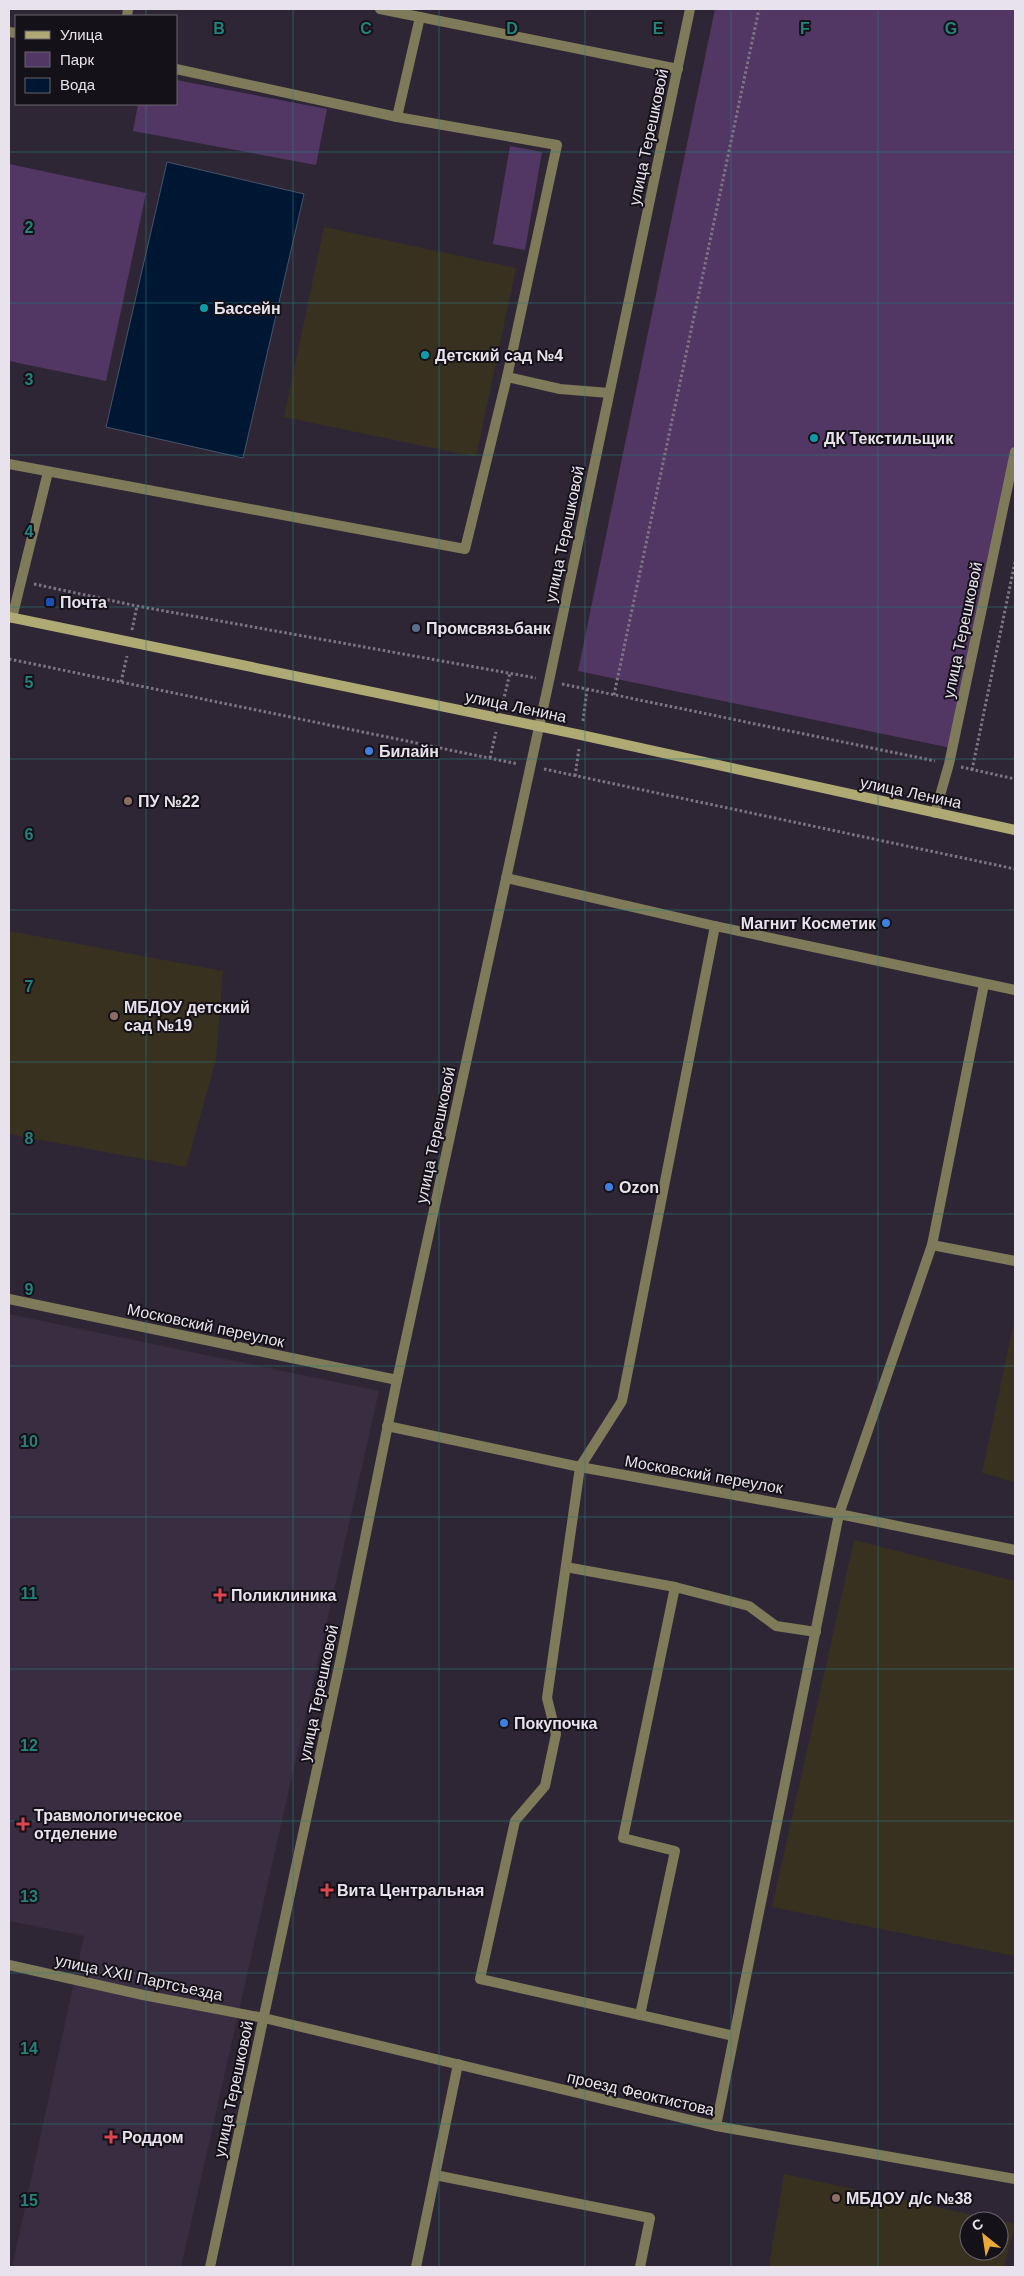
<svg xmlns="http://www.w3.org/2000/svg" width="1024" height="2276" viewBox="0 0 1024 2276" font-family="Helvetica,sans-serif">
	<style>
		.built { fill: #392d41 }
		.industrial { fill: #383120; fill-rule: evenodd }
		.green { fill: #523664 }
		.water { fill: #001733; stroke: #46546a }
		.lines { fill: none; stroke-linecap: round; stroke-linejoin: round }
		.path { stroke: #7d7582; stroke-width: 3; stroke-dasharray: 2.5 2.5; stroke-linecap: butt }
		.service { stroke: #7f7b5a; stroke-width: 10 }
		.minor { stroke: #7f7b5a; stroke-width: 10 }
		.tertiary { stroke: #7f7b5a; stroke-width: 10 }
		.secondary { stroke: #afa974; stroke-width: 10 }
		.grid { fill: none; stroke: #25817b; stroke-width: 1; stroke-opacity: 0.55 }
		.culture-dot { fill: #0f9aa8; stroke: #151118; stroke-width: 2 }
		.transit-dot { fill: #1a4fb4; stroke: #151118; stroke-width: 2 }
		.service-dot { fill: #5c6f8a; stroke: #151118; stroke-width: 2 }
		.shop-dot { fill: #3f7fe0; stroke: #151118; stroke-width: 2 }
		.education-dot { fill: #8d6e63; stroke: #151118; stroke-width: 2 }
		.health-dot { fill: #e0444e; stroke: #151118; stroke-width: 2 }
		.labels { text-anchor: middle; stroke-width: 4; stroke-linejoin: round; paint-order: stroke }
		.street-label { font-size: 16px; fill: #e8e2ec; stroke: #151118 }
		.poi-label { font-size: 16px; font-weight: bold; fill: #e8e2ec; stroke: #151118; text-anchor: start }
		.grid-label { font-size: 16px; text-anchor: middle; font-weight: bold; fill: #25817b; stroke: #151118; stroke-width: 4; stroke-linejoin: round; paint-order: stroke }
	</style>
	<rect width="100%" height="100%" fill="#2f2635"/>
	<polygon class="built" points="9,1314 379,1391 181,2267 12,2267 84,1936 9,1921"/>
	<g class="industrial">
		<polygon points="324,227 516,268 476,457 284,417"/>
		<polygon points="9,931 223,971 216,1060 186,1167 9,1134"/>
		<polygon points="1015,1317 1015,1482 982,1473"/>
		<polygon points="854,1540 1015,1581 1015,1956 772,1907"/>
		<path d="M784,2174L1015,2224L1004,2267H769ZM969,2221H999V2251H969Z"/>
	</g>
	<g class="green">
		<polygon points="715,9 1015,9 1015,441 951,748 578,671"/>
		<polygon points="176,80 327,109 316,165 133,131 138,104 176,104"/>
		<polygon points="510,146 542,152 525,250 493,244"/>
		<polygon points="9,164 146,193 106,381 9,361"/>
	</g>
	<polygon class="water" points="167,162 304,194 243,458 106,427"/>
	<g class="lines">
		<g class="path">
			<polyline points="34,584 137,606 536,678"/>
			<polyline points="132,630 137,606"/>
			<polyline points="9,659 518,764"/>
			<polyline points="121,682 127,656"/>
			<polyline points="562,684 935,761"/>
			<polyline points="614,695 759,9"/>
			<polyline points="502,706 510,673"/>
			<polyline points="583,721 587,689"/>
			<polyline points="490,758 496,732"/>
			<polyline points="961,767 1015,779"/>
			<polyline points="544,769 1015,869"/>
			<polyline points="972,770 1015,562"/>
			<polyline points="575,776 579,749"/>
		</g>
		<g class="service">
			<polyline points="127,16 128,9"/>
			<polyline points="9,32 16,33"/>
			<polyline points="397,117 420,17"/>
			<polyline points="507,377 560,389 609,393"/>
			<polyline points="9,464 465,549 507,377 557,145 397,117 176,69"/>
			<polyline points="12,618 48,472"/>
			<polyline points="506,878 715,926 1015,990"/>
			<polyline points="715,926 622,1401 580,1467 547,1698 556,1734 545,1786 515,1821 480,1979 734,2036"/>
			<polyline points="932,1245 1015,1261"/>
			<polyline points="566,1567 675,1587"/>
			<polyline points="640,2015 675,1851 623,1838 675,1587 749,1606 776,1626 816,1632"/>
			<polyline points="716,2126 839,1514 932,1245 984,984"/>
			<polyline points="435,2175 650,2218 640,2267"/>
			<polyline points="416,2267 458,2064"/>
		</g>
		<g class="minor">
			<polyline points="380,9 678,69"/>
			<polyline points="935,813 949,764 1015,452"/>
			<polyline points="9,1299 397,1380"/>
			<polyline points="387,1426 580,1467 839,1514 1015,1550"/>
			<polyline points="9,1965 143,1995 264,2018 716,2126 1015,2179"/>
		</g>
		<polyline class="tertiary" points="210,2267 341,1657 397,1380 549,681 690,9"/>
		<polyline class="secondary" points="9,617 581,735 1015,830"/>
	</g>
	<path class="grid" d="M146,9V16M293,9V2267M439,9V2267M585,9V2267M731,9V2267M878,9V2267M146,104V2267M9,152H1015M9,303H1015M9,455H1015M9,607H1015M9,759H1015M9,910H1015M9,1062H1015M9,1214H1015M9,1366H1015M9,1517H1015M9,1669H1015M9,1821H1015M9,1973H1015M9,2124H1015"/>
	<g class="culture-dot">
		<circle cx="204" cy="308" r="5"/>
		<circle cx="425" cy="355" r="5"/>
		<circle cx="814" cy="438" r="5"/>
	</g>
	<rect class="transit-dot" x="45" y="597" width="10" height="10" rx="2.5"/>
	<circle class="service-dot" cx="416" cy="628" r="5"/>
	<g class="shop-dot">
		<circle cx="369" cy="751" r="5"/>
		<circle cx="886" cy="923" r="5"/>
		<circle cx="609" cy="1187" r="5"/>
		<circle cx="504" cy="1723" r="5"/>
	</g>
	<g class="education-dot">
		<circle cx="128" cy="801" r="5"/>
		<circle cx="114" cy="1016" r="5"/>
		<circle cx="836" cy="2198" r="5"/>
	</g>
	<g class="health-dot">
		<path d="M217.5 1587.5h5v5h5v5h-5v5h-5v-5h-5v-5h5z"/>
		<path d="M20.5 1816.5h5v5h5v5h-5v5h-5v-5h-5v-5h5z"/>
		<path d="M324.5 1882.5h5v5h5v5h-5v5h-5v-5h-5v-5h5z"/>
		<path d="M108.5 2129.5h5v5h5v5h-5v5h-5v-5h-5v-5h5z"/>
	</g>
	<g class="labels">
		<g class="street-label">
			<text transform="translate(648 137) rotate(-78)" y="6">улица Терешковой</text>
			<text transform="translate(564 534) rotate(-78)" y="6">улица Терешковой</text>
			<text transform="translate(962 630) rotate(-78)" y="6">улица Терешковой</text>
			<text transform="translate(516 706) rotate(12)" y="6">улица Ленина</text>
			<text transform="translate(911 792) rotate(12)" y="6">улица Ленина</text>
			<text transform="translate(435 1135) rotate(-78)" y="6">улица Терешковой</text>
			<text transform="translate(206 1325) rotate(12)" y="6">Московский переулок</text>
			<text transform="translate(704 1474) rotate(10)" y="6">Московский переулок</text>
			<text transform="translate(318 1693) rotate(-78)" y="6">улица Терешковой</text>
			<text transform="translate(139 1977) rotate(12)" y="6">улица XXII Партсъезда</text>
			<text transform="translate(233 2089) rotate(-78)" y="6">улица Терешковой</text>
			<text transform="translate(641 2093) rotate(13)" y="6">проезд Феоктистова</text>
		</g>
		<g class="poi-label">
			<text x="214" y="314">Бассейн</text>
			<text x="435" y="361">Детский сад №4</text>
			<text x="824" y="444">ДК Текстильщик</text>
			<text x="60" y="608">Почта</text>
			<text x="426" y="634">Промсвязьбанк</text>
			<text x="379" y="757">Билайн</text>
			<text x="138" y="807">ПУ №22</text>
			<text x="876" y="929" text-anchor="end">Магнит Косметик</text>
			<text x="124" y="1013">МБДОУ детский<tspan x="124" dy="18">сад №19</tspan></text>
			<text x="619" y="1193">Ozon</text>
			<text x="231" y="1601">Поликлиника</text>
			<text x="514" y="1729">Покупочка</text>
			<text x="34" y="1821">Травмологическое<tspan x="34" dy="18">отделение</tspan></text>
			<text x="337" y="1896">Вита Центральная</text>
			<text x="122" y="2143">Роддом</text>
			<text x="846" y="2204">МБДОУ д/с №38</text>
		</g>
	</g>
	<g class="grid-label">
		<text x="219" y="34">B</text>
		<text x="366" y="34">C</text>
		<text x="512" y="34">D</text>
		<text x="658" y="34">E</text>
		<text x="805" y="34">F</text>
		<text x="951" y="34">G</text>
		<text x="29" y="233">2</text>
		<text x="29" y="385">3</text>
		<text x="29" y="537">4</text>
		<text x="29" y="688">5</text>
		<text x="29" y="840">6</text>
		<text x="29" y="992">7</text>
		<text x="29" y="1144">8</text>
		<text x="29" y="1295">9</text>
		<text x="29" y="1447">10</text>
		<text x="29" y="1599">11</text>
		<text x="29" y="1751">12</text>
		<text x="29" y="1902">13</text>
		<text x="29" y="2054">14</text>
		<text x="29" y="2206">15</text>
	</g>
	<rect width="1024" height="2276" fill="none" stroke="#e8e2ec" stroke-width="20"/>
	<rect x="15" y="15" width="162" height="90" fill="#151118" stroke="#69656d"/>
	<rect x="25" y="31" width="25" height="8" fill="#afa974" stroke="#69656d"/>
	<text x="60" y="40" font-size="15" fill="#e8e2ec">Улица</text>
	<rect x="25" y="52" width="25" height="15" fill="#523664" stroke="#69656d"/>
	<text x="60" y="65" font-size="15" fill="#e8e2ec">Парк</text>
	<rect x="25" y="78" width="25" height="15" fill="#001733" stroke="#69656d"/>
	<text x="60" y="90" font-size="15" fill="#e8e2ec">Вода</text>
	<g transform="translate(984 2236) rotate(330)"><circle r="24" fill="#151118" stroke="#69656d"/>
	<path d="M0-4L9 19L0 12L-9 19Z" fill="#eaaa39"/>
	<text y="-8" font-size="14" font-weight="bold" text-anchor="middle" fill="#e8e2ec">С</text>
	</g>
</svg>
